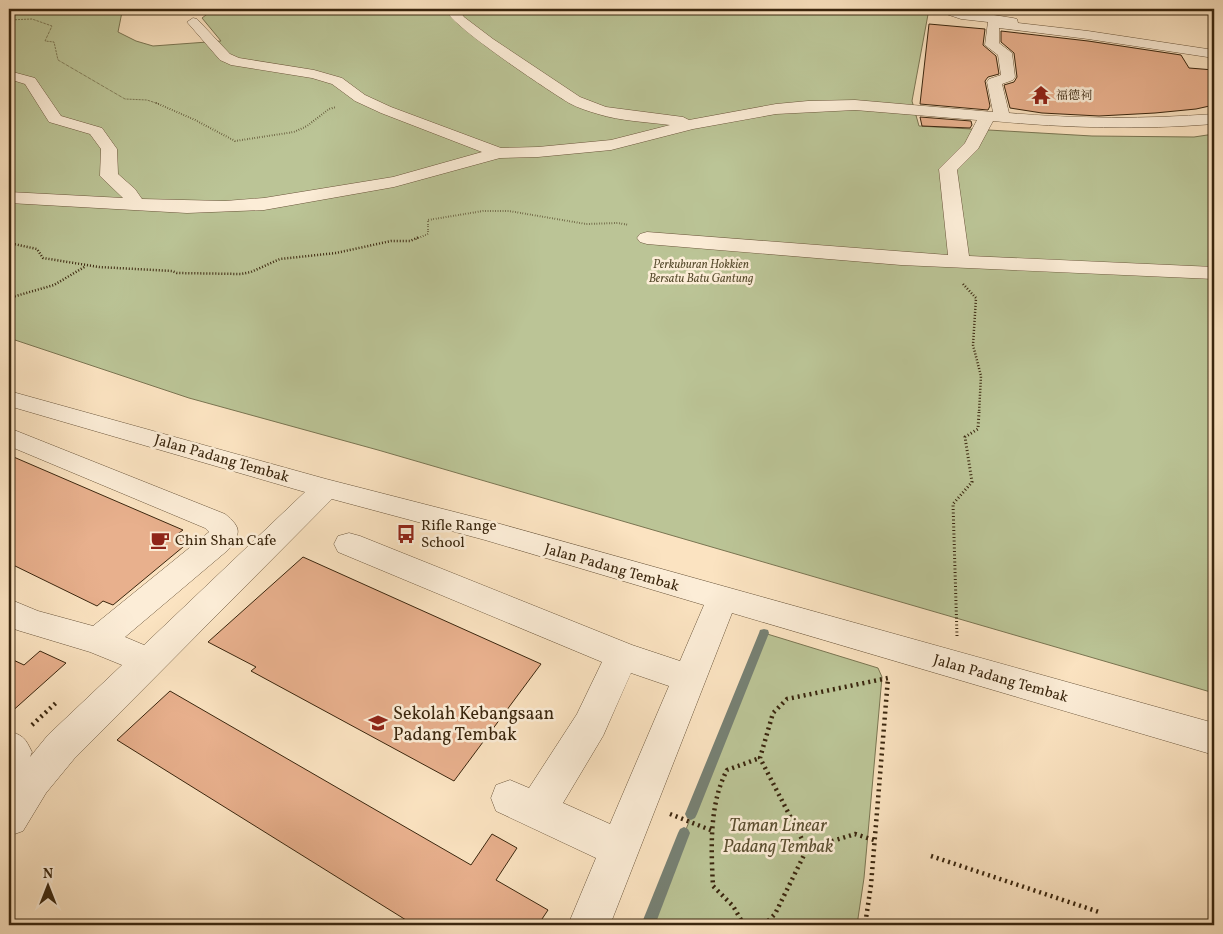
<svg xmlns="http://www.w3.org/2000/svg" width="1223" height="934" viewBox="0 0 1223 934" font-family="Vollkorn,'Noto Serif SC',serif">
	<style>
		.green { fill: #bbc496; stroke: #7a7552 }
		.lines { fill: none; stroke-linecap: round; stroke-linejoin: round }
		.stream { fill: #778174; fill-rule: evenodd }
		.building { fill: #e8b08d; stroke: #3a260e }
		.minor-casing { stroke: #6a553b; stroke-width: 1 }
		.path-far4 { stroke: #3a260e; stroke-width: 1; stroke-dasharray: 0.5 1; stroke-linecap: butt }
		.path-far3 { stroke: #3a260e; stroke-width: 2; stroke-dasharray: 0.5 2; stroke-linecap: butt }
		.path-far2 { stroke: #3a260e; stroke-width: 2.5; stroke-dasharray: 1 2; stroke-linecap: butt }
		.path-far1 { stroke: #3a260e; stroke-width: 3; stroke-dasharray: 1 2.5; stroke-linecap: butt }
		.path { stroke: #3a260e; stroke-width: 4.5; stroke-dasharray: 2 4; stroke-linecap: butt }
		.minor { fill: #fcedd7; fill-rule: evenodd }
		.labels { text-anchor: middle; stroke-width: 5; stroke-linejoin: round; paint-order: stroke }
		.far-poi-label { font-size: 12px; fill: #3a260e; stroke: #fcedd7; text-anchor: start }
		.far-park-label { font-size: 12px; font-style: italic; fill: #5a4e30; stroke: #fcedd7 }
		.street-label { font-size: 15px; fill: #3a260e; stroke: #fcedd7 }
		.poi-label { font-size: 15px; fill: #3a260e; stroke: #fcedd7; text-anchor: start }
		.near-poi-label { font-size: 18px; fill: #3a260e; stroke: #fcedd7; text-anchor: start }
		.near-park-label { font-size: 18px; font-style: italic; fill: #5a4e30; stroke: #fcedd7 }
	</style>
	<rect width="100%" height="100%" fill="#fbe3c1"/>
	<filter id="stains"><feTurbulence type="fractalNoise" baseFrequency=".004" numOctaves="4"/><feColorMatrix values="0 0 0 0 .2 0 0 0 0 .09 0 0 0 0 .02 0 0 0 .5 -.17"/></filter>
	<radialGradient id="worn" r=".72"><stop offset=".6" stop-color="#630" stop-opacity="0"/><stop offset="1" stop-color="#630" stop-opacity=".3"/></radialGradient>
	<g class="green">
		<polygon points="27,9 195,9 191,12"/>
		<polygon points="214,9 929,9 912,101 919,126 1092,136 1194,137 1214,134 1214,693 378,450 189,398 12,339 9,341 9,12 122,12 118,32 136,41 153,46 221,41 202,18"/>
		<polygon points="764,633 878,668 882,677 864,878 857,925 648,925"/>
	</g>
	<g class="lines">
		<g class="stream">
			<polygon points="764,629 768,630 769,633 697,814 695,818 691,820 687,818 685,814 759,633 760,630"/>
			<polygon points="684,827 688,829 690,833 655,925 641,925 678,833 680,829"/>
		</g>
	</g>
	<g class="building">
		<polygon points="929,24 985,29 983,45 996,56 999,74 988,77 985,81 990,106 988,110 920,104"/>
		<polygon points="1001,31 1088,41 1181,55 1189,68 1214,70 1214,105 1196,109 1155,113 1099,116 1042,113 1010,108 1004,85 1014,82 1017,77 1014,53 1001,42"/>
		<polygon points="920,117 971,121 972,125 970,128 922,126"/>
		<polygon points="9,455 183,530 175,536 189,542 113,605 103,601 97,606 9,563"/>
		<polygon points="303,557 541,664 454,781 251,671 256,667 208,642"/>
		<polygon points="40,651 66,663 9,714 9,658 24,665"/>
		<polygon points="170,691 471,865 492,834 517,848 496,880 548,910 538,925 414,925 117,740"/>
	</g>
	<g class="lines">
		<g class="minor-casing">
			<g id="minor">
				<path d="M446,9H458L464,17L493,39L580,97L606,107L683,117L689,120L776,104L808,101L855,100L993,112L987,82L989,79L1001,75L998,55L985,45L988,22L961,19L940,12L938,9H955L1013,18L1017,19L1018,23L1088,31L1214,50V58L1088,39L999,28V43L1012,53L1015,77L1013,80L1002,84L1009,113C1078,119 1146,119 1214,114V124C1140,130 1067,128 993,121L978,149L957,170L969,256L1214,267V279L901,265L647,244L640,242L637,238L640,234L647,232L948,255L939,169L965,143L977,120L855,110L776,114L693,129L611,150L538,157L500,158L394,187L264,210L187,213L9,203V192L123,198L100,176L101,149L90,134L49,122L25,84L9,79V71L35,78L61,116L102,128L117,149L118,174L135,189L142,199L225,201L264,198L393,177L482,152L381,113L355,101L332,84L312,78L231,65L220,60L187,22L193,18L197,19L230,54L239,58L314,70L342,78L365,95L391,107L501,148L538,147L611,140L670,125C647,122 620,121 598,114C588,111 578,108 569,103C552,93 445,22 446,9Z"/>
				<path d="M9,391L326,479L486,520L1214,723V755L732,613L610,925H568L596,858L496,811L491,798L496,785L510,780L529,788L577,714L602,662L338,552L334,544L338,536L349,533L360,536L632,645L680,661L704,605L485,540L332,499L74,759L46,793L23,831L9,836V785L14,777L9,779V731C24,736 25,738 32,752L30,757L48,735L122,665L90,652L17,630L9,626V599L38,611L93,626L209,532L205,528L9,446V428L225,514C242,528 241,533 228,550L125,637L144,645L305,492L9,406ZM631,673L669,686L610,824L563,803L603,736Z"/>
			</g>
		</g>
		<polyline class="path-far4" points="9,20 32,19 52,26 45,41 54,42 58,60 125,99 147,100 159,104"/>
		<g class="path-far3">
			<polyline points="156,103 195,120 235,141 294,132 307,126 329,109 336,107"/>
			<polyline points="416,239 428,234 428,220 483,211 509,211 586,224 618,223 629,225"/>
		</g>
		<g class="path-far2">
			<polyline points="9,243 37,249 43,258 99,267 172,271 177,273 241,274 251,272 280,259 336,253 391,241 410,241 419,237"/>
			<polyline points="963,284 976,298 973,345 981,376 979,413"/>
			<polyline points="9,298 54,285 86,266"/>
		</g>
		<polyline class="path-far1" points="957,636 953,504 972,482 965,437 978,429 979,412"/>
		<g class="path">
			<polyline points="32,725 58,701"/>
			<polyline points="670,814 713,831"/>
			<polyline points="807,849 760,758 773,713 787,699 888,678 871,885 865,925"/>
			<polyline points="931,856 1099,912"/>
			<path d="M744,925L733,906L713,886C711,849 709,804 727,770L760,758"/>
			<polyline points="764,925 775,914 807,849 855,834 874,840"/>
		</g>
		<use href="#minor" class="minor"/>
	</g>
	<defs>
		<g id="temple-bare" transform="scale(1.5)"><path d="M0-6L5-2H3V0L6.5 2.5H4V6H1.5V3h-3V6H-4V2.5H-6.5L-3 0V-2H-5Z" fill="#8f2418" stroke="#fcedd7" stroke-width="2.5" paint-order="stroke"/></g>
		<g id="bus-bare" transform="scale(1.5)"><path d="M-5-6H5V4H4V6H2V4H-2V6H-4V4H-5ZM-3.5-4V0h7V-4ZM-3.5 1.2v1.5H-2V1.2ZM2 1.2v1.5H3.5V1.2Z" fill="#8f2418" stroke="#fcedd7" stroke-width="2.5" paint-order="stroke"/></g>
		<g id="cafe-bare" transform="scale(1.5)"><path d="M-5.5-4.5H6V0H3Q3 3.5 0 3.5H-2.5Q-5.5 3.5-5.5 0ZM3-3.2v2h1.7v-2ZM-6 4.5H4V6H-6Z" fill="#8f2418" stroke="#fcedd7" stroke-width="2.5" paint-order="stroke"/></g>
		<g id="school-bare" transform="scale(1.5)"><path d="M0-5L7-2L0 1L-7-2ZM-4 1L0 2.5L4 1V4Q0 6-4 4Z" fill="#8f2418" stroke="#fcedd7" stroke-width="2.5" paint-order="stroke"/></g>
	</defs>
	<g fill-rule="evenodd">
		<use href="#temple-bare" x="1041" y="95"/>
		<use href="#bus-bare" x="406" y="534"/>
		<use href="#cafe-bare" x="160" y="540"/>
		<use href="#school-bare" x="378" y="723"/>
	</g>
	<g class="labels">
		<g class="far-poi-label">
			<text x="1056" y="99">福德祠</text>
		</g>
		<g class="far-park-label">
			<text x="701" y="268">Perkuburan Hokkien<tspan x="701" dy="14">Bersatu Batu Gantung</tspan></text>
		</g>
		<g class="street-label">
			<text transform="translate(222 458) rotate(16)" y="5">Jalan Padang Tembak</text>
			<text transform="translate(612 567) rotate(16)" y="5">Jalan Padang Tembak</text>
			<text transform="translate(1001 678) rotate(16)" y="5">Jalan Padang Tembak</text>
		</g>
		<g class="poi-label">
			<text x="421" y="530">Rifle Range<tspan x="421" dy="17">School</tspan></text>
			<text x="175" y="545">Chin Shan Cafe</text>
		</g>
		<g class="near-poi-label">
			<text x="393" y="719">Sekolah Kebangsaan<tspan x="393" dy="21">Padang Tembak</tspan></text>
		</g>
		<g class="near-park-label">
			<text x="778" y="831">Taman Linear<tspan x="778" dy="21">Padang Tembak</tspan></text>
		</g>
	</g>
	<rect width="1223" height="934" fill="none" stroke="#fbe3c1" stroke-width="30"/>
	<rect x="10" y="10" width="1203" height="914" fill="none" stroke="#3a260e" stroke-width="2.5"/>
	<rect x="15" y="15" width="1193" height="904" fill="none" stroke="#3a260e"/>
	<g transform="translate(48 886)" stroke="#fcedd7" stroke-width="4" paint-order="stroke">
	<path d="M0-4L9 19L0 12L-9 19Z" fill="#3a260e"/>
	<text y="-8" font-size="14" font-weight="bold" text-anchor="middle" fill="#3a260e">N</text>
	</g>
	<rect width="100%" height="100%" filter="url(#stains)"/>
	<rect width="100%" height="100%" fill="url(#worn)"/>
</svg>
